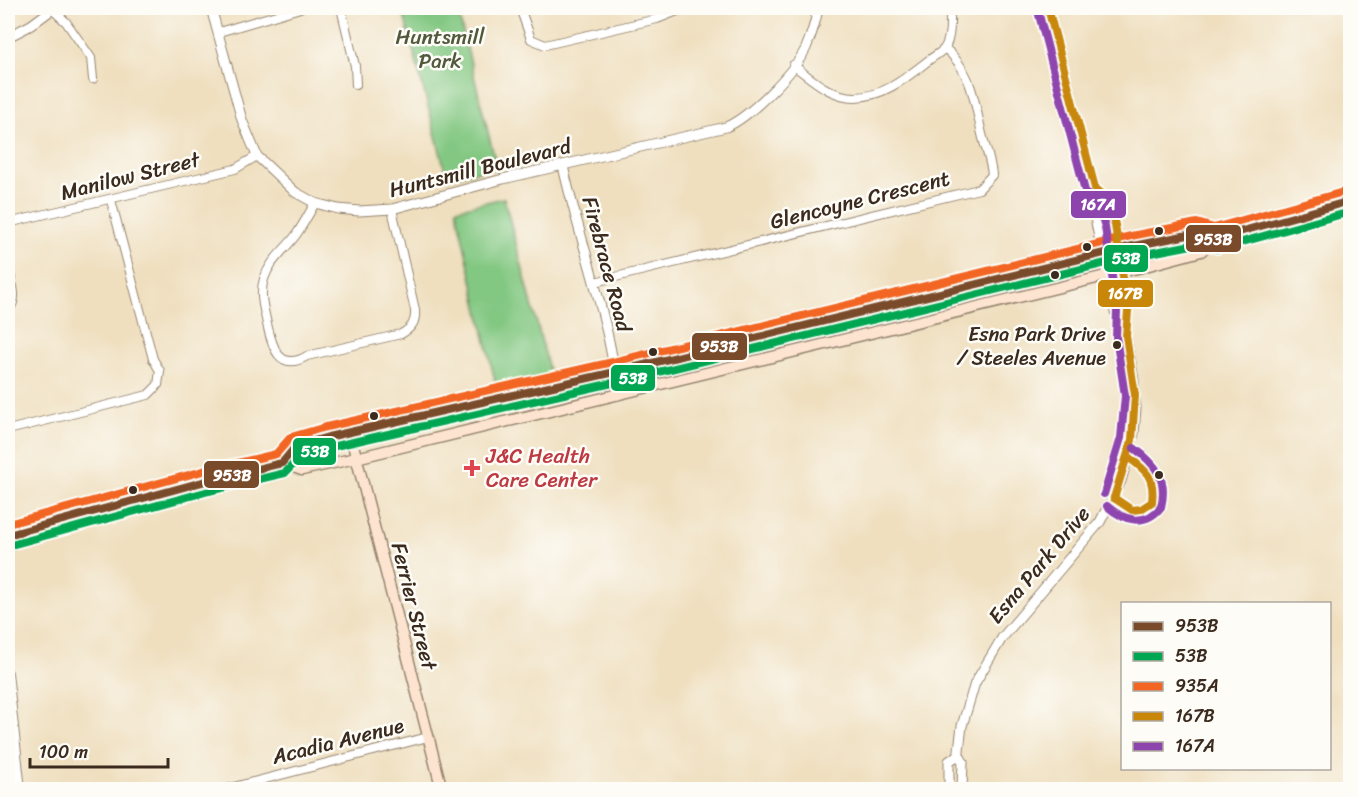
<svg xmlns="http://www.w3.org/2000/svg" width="1358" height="797" viewBox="0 0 1358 797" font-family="Sriracha,sans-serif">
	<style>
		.green { fill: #83c882; stroke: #5f7950; stroke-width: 1.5 }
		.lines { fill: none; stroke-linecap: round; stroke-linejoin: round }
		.minor-casing { stroke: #95846e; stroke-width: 10 }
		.tertiary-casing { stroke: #95846e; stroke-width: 11 }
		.secondary-casing { stroke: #95846e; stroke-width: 13 }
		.minor { stroke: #fff; stroke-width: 8 }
		.tertiary { stroke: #fff; stroke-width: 9 }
		.secondary { stroke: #fde4d0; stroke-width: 10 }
		.bus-1-casing { stroke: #fdfcf7; stroke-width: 12 }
		.bus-2-casing { stroke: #fdfcf7; stroke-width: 12 }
		.bus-3-casing { stroke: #fdfcf7; stroke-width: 12 }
		.bus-4-casing { stroke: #fdfcf7; stroke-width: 12 }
		.bus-5-casing { stroke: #fdfcf7; stroke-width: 12 }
		.bus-1 { stroke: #7a4b2a; stroke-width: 8 }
		.bus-2 { stroke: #00a651; stroke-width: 8 }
		.bus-3 { stroke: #f26522; stroke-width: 8 }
		.bus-4 { stroke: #c88708; stroke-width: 8 }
		.bus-5 { stroke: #8e44ad; stroke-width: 8 }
		.bus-dot { fill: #3b2a1e; stroke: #fdfcf7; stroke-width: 2 }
		.health-dot { fill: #e0444e; stroke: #fdfcf7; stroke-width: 2 }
		.labels { text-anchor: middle; stroke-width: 5; stroke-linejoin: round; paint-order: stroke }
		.bus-label { font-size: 20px; fill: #3b2a1e; stroke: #fdfcf7; text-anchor: end }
		.park-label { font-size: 21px; fill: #51593c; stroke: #fdfcf7 }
		.street-label { font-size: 21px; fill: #3b2a1e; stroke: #fdfcf7 }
		.health-label { font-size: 21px; fill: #be3a42; stroke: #fdfcf7; text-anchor: start }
		.line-badge { stroke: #fdfcf7; stroke-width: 2 }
		.badge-label { font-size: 16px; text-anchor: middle; font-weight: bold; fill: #fff }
	</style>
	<rect width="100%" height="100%" fill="#fdfcf7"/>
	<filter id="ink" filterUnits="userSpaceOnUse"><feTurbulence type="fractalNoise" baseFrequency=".0167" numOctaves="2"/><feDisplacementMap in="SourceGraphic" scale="12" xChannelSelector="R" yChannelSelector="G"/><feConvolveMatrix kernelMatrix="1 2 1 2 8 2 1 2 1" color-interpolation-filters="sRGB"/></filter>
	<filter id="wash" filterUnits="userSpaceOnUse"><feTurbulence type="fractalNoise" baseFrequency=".008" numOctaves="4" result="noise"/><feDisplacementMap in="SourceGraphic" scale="24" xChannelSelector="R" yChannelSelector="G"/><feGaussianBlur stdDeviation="1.35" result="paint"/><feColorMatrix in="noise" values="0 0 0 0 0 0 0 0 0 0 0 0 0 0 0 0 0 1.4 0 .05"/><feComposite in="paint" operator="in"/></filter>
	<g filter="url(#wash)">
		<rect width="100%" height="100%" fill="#efdfbf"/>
		<g class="green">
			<polygon points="402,8 457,8 497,168 447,178"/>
			<polygon points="504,198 551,377 496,386 456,209"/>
		</g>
	</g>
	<g filter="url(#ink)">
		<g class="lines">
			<g class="minor-casing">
				<g id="minor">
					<polyline points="341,8 355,66 356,85"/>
					<polyline points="520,8 531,39 545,45 657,19 685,8"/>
					<polyline points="52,9 66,22 91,58 93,79"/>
					<polyline points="219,32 300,8"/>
					<path d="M793,65C812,79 830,97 855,97C884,97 907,77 929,60C933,57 940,53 944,49C951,39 951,19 949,8"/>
					<path d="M315,203C309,214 303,225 296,235C285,250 270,260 264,279C259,294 264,309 267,324C272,345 278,373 307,356L401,334C412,328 416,322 415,310L392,209"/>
					<polyline points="8,223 235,169 257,156"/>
					<path d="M8,267C11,282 20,298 8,311"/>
					<path d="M595,282L979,189L992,175C991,162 986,150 983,138C974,103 974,74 945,48"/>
					<polyline points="8,430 148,395 158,385 160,371 153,359 111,200"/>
					<polyline points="8,673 21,790"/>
					<polyline points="222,790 428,737"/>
				</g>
			</g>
			<g class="tertiary-casing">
				<g id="tertiary">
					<path d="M211,8L242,120L257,156L295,192L315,203L338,209L359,211L392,209L503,179L726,127C750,117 795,71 806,48C811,36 816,20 818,8"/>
					<polyline points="1048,8 1095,188 1092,204 1115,312 1124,323"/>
					<polyline points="8,37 31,25 54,8"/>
					<path d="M563,166C580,243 609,316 618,395"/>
					<polyline points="949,790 949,761 959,755"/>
					<polyline points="962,790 963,762 959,755 959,750 962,726 975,683 1002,638 1100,522 1121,481 1134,434 1136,408 1134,380 1124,323 1128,311 1122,272 1115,225 1107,198 1095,188"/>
				</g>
			</g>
			<g class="secondary-casing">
				<g id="secondary">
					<polyline points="350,433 442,790"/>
					<polyline points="282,463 296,446 328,437 615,372 1133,246 1198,233 1214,239"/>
					<polyline points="8,535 206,481 282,463 302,470 356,458 1138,268 1201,251 1214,239 1350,201"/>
				</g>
			</g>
			<use href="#minor" class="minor"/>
			<use href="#tertiary" class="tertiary"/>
			<use href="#secondary" class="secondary"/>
			<g class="bus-1-casing">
				<polyline id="bus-1" points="8,535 206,481 282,463 296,446 328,437 615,372 1133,246 1198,233 1214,239 1350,201"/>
			</g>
			<g class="bus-2-casing">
				<polyline id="bus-2" points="11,545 209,491 285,473 302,455 331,447 617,382 1135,256 1197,244 1217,249 1350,212"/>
			</g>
			<g class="bus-3-casing">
				<polyline id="bus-3" points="8,524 203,471 276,454 291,437 326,427 613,362 1131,236 1197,223 1214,228 1347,191"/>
			</g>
			<g class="bus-4-casing">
				<g id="bus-4">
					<polyline points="1048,8 1095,188 1107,198 1115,225 1128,311 1126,336 1135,395 1132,440 1114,498"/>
					<path d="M1114,498L1132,510L1141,509L1152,502C1155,477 1147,471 1128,457"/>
				</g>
			</g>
			<g class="bus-5-casing">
				<g id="bus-5">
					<polyline points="1038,11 1085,191 1098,204 1105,227 1117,311 1116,337 1125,396 1121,438 1104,494"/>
					<path d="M1107,506C1124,521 1145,527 1161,507C1168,479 1156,464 1134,448"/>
				</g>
			</g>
			<use href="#bus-1" class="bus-1"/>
			<use href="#bus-2" class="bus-2"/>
			<use href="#bus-3" class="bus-3"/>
			<use href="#bus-4" class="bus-4"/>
			<use href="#bus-5" class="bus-5"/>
		</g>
	</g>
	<g class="bus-dot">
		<circle cx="1159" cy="231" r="5"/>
		<circle cx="1087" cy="247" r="5"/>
		<circle cx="1055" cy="275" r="5"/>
		<circle cx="1117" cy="345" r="5"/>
		<circle cx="653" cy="352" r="5"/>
		<circle cx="374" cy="416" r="5"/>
		<circle cx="1159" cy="475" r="5"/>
		<circle cx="133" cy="490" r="5"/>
	</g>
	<path class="health-dot" d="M469 459h6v6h6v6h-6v6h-6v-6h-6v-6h6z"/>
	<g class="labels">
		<g class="bus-label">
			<text x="1106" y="341">Esna Park Drive<tspan x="1106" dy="24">/ Steeles Avenue</tspan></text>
		</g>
		<g class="park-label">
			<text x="440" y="44">Huntsmill<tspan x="440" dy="24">Park</tspan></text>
		</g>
		<g class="street-label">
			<text transform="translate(480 168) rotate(-14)" y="7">Huntsmill Boulevard</text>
			<text transform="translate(130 176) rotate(-14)" y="7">Manilow Street</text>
			<text transform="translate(860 200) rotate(-14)" y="7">Glencoyne Crescent</text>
			<text transform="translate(607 264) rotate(75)" y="7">Firebrace Road</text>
			<text transform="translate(1039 565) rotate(-50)" y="7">Esna Park Drive</text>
			<text transform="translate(414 606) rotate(76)" y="7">Ferrier Street</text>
			<text transform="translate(338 741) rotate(-14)" y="7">Acadia Avenue</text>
		</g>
		<g class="health-label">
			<text x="486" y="463">J&amp;C Health<tspan x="486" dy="24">Care Center</tspan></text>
		</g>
	</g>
	<g class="line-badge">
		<rect x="1070" y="190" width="57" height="29" rx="6" fill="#8e44ad"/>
		<rect x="1185" y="224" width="57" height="29" rx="6" fill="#7a4b2a"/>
		<rect x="1103" y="244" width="46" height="29" rx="6" fill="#00a651"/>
		<rect x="1097" y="279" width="57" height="29" rx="6" fill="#c88708"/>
		<rect x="691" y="332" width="57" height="29" rx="6" fill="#7a4b2a"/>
		<rect x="610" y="364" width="46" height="28" rx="6" fill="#00a651"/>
		<rect x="292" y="437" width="45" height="29" rx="6" fill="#00a651"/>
		<rect x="203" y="460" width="57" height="29" rx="6" fill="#7a4b2a"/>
	</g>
	<g class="badge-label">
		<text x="1098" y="210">167A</text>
		<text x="1213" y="245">953B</text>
		<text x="1126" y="264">53B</text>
		<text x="1125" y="299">167B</text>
		<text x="719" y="352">953B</text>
		<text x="633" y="384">53B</text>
		<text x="315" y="457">53B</text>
		<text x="232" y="481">953B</text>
	</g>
	<rect width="1358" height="797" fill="none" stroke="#fdfcf7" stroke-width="30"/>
	<rect x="1121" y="602" width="210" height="168" fill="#fdfcf7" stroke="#afa8a0" stroke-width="1.5"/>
	<rect x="1133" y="622" width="30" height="9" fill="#7a4b2a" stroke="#afa8a0" stroke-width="1.5"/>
	<text x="1175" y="632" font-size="18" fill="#3b2a1e">953B</text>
	<rect x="1133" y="652" width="30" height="9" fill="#00a651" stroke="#afa8a0" stroke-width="1.5"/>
	<text x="1175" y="662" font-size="18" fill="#3b2a1e">53B</text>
	<rect x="1133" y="682" width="30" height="9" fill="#f26522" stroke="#afa8a0" stroke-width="1.5"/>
	<text x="1175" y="692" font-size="18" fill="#3b2a1e">935A</text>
	<rect x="1133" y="712" width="30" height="9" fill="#c88708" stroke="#afa8a0" stroke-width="1.5"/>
	<text x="1175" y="722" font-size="18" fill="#3b2a1e">167B</text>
	<rect x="1133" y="742" width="30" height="9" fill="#8e44ad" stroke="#afa8a0" stroke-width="1.5"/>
	<text x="1175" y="752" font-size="18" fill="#3b2a1e">167A</text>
	<path d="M30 758v9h138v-9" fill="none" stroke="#3b2a1e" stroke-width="3"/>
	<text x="39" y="758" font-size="18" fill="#3b2a1e" stroke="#fdfcf7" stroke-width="4.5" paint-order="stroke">100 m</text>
</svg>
